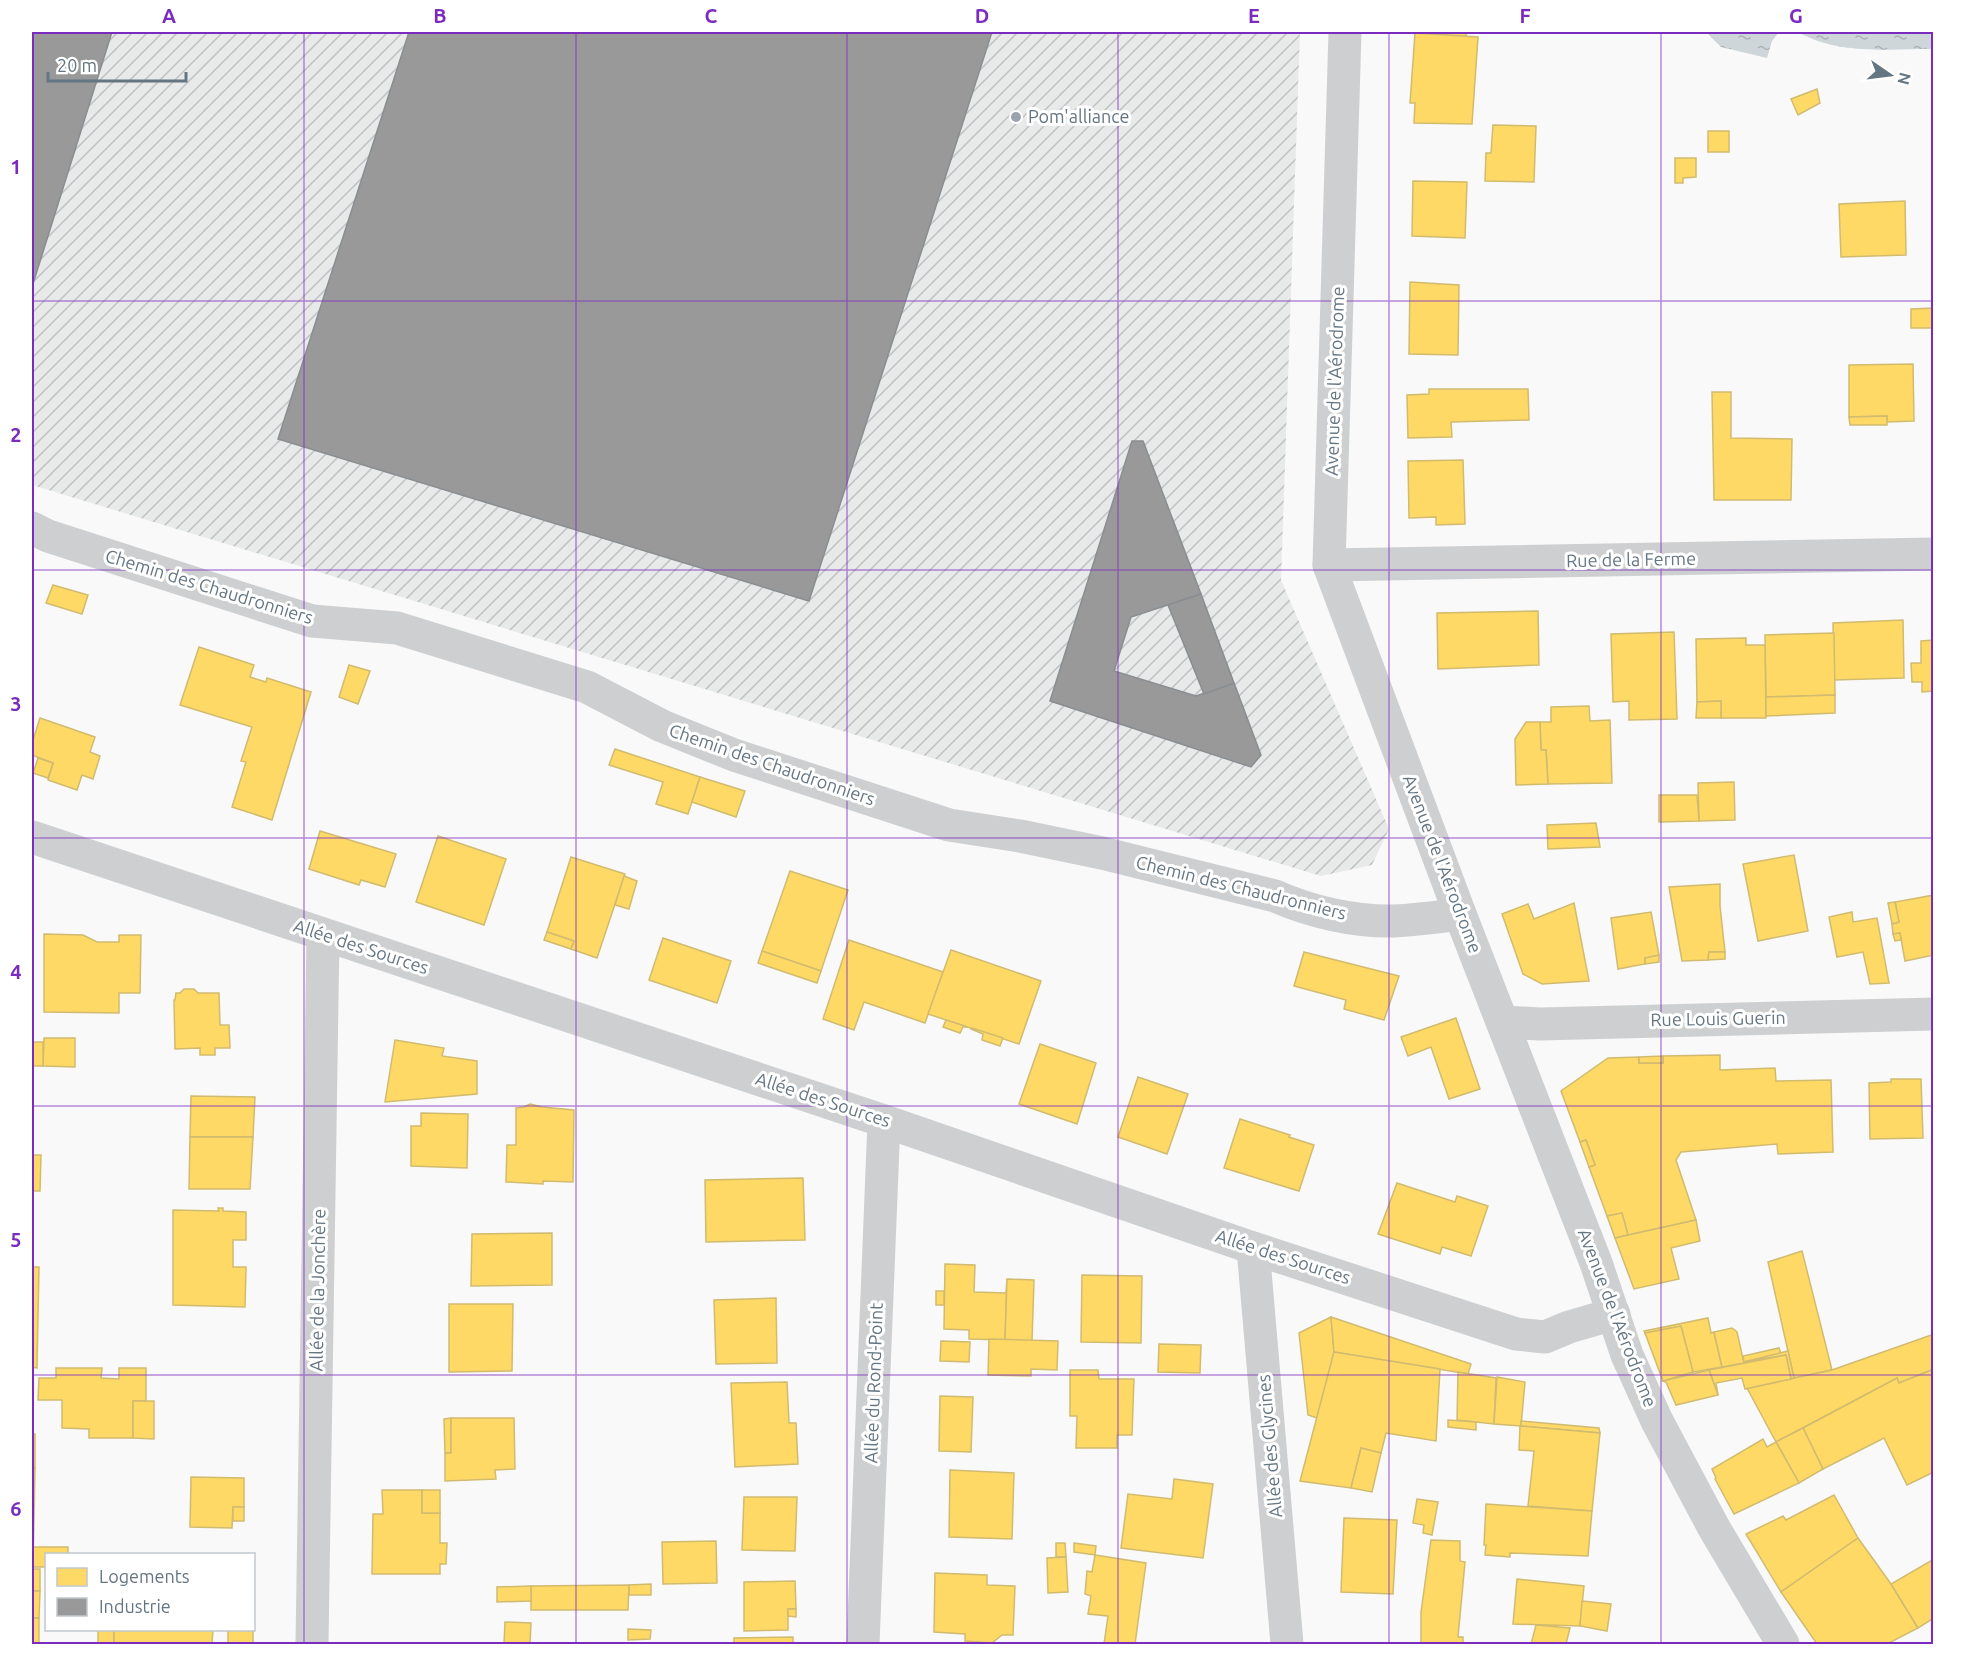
<svg xmlns="http://www.w3.org/2000/svg" width="1965" height="1676" viewBox="0 0 1965 1676" font-family="Ubuntu,sans-serif">
	<style>
		.industrial { fill: url(#industrial-furrows) }
		.water { fill: url(#water-ripples) }
		.homes { fill: #ffd966; stroke: #d1bb6f; stroke-width: 1.5 }
		.industry { fill: #999; stroke: #898e92; stroke-width: 1.5 }
		.lines { fill: none; stroke-linecap: round; stroke-linejoin: round }
		.minor { stroke: #cecfd0; stroke-width: 33 }
		.grid { fill: none; stroke: #7b2cbf; stroke-width: 1.5; stroke-opacity: 0.55 }
		.poi-dot { fill: #99a4ac; stroke: #fff; stroke-width: 2 }
		.labels { text-anchor: middle; stroke-width: 6; stroke-linejoin: round; paint-order: stroke }
		.poi-label { font-size: 18px; fill: #657683; stroke: #fff; text-anchor: start }
		.street-label { font-size: 18px; fill: #657683; stroke: #fff }
		.neatline { fill: none; stroke: #7b2cbf; stroke-width: 2 }
		.grid-label { font-size: 20px; text-anchor: middle; font-weight: bold; fill: #7b2cbf }
	</style>
	<defs>
		<pattern id="industrial-furrows" width="10" height="10" patternUnits="userSpaceOnUse" patternTransform="scale(1.5)"><rect width="10" height="10" fill="#e8e9e9"/><path d="M-1 1l2-2M0 10L10 0M9 11l2-2" fill="none" stroke="#c0c1c2"/></pattern>
		<pattern id="water-ripples" width="26" height="14" patternUnits="userSpaceOnUse" patternTransform="scale(1.5)"><rect width="26" height="14" fill="#ced6d9"/><path d="M2 4q2-2 4 0t4 0M15 11q2-2 4 0t4 0" fill="none" stroke="#abb2b5"/></pattern>
	</defs>
	<rect width="100%" height="100%" fill="#f9f9f9"/>
	<polygon class="industrial" points="32,32 1300,32 1281,580 1389,829 1372,865 1321,876 32,485"/>
	<g class="water">
		<polygon points="1706,32 1779,32 1772,41 1767,58 1721,47"/>
		<path d="M1798,32H1933V49C1888,49 1838,55 1798,32Z"/>
	</g>
	<g class="homes">
		<polygon points="1417,32 1466,32 1466,37 1417,33"/>
		<polygon points="1415,33 1478,37 1472,124 1414,123 1415,103 1410,103"/>
		<polygon points="1817,89 1820,103 1798,115 1791,99"/>
		<polygon points="1493,125 1536,126 1534,182 1485,181 1486,153 1491,153"/>
		<rect x="1708" y="131" width="21" height="21"/>
		<polygon points="1675,158 1696,158 1696,177 1683,178 1683,183 1675,183"/>
		<polygon points="1413,181 1467,182 1465,238 1412,236"/>
		<polygon points="1905,201 1906,255 1841,257 1839,204"/>
		<polygon points="1410,282 1459,285 1458,355 1409,354"/>
		<polygon points="1934,308 1934,328 1911,328 1911,309"/>
		<polygon points="1913,364 1914,421 1887,422 1887,416 1849,417 1849,365"/>
		<polygon points="1429,389 1528,389 1529,420 1451,422 1452,437 1408,438 1407,395 1429,394"/>
		<polygon points="1712,392 1731,392 1731,438 1792,439 1791,500 1714,500"/>
		<polygon points="1887,416 1887,425 1850,425 1849,417"/>
		<polygon points="1463,460 1465,524 1436,525 1436,517 1409,518 1408,461"/>
		<polygon points="53,585 88,595 82,614 46,603"/>
		<polygon points="1538,611 1539,665 1438,669 1437,613"/>
		<polygon points="1903,620 1904,678 1834,680 1833,623"/>
		<polygon points="1674,632 1677,719 1629,720 1629,701 1613,702 1611,634"/>
		<polygon points="1834,633 1835,695 1766,697 1765,635"/>
		<polygon points="1746,638 1746,645 1765,645 1766,718 1721,718 1721,701 1697,702 1696,639"/>
		<polygon points="1934,640 1934,691 1922,692 1922,682 1912,682 1911,663 1921,663 1921,641"/>
		<polygon points="199,647 254,665 250,677 266,682 267,678 311,692 272,820 232,807 246,762 241,761 252,727 180,705"/>
		<polygon points="349,665 370,671 358,704 339,697"/>
		<polygon points="1835,695 1835,713 1766,716 1766,697"/>
		<polygon points="1721,701 1721,718 1696,718 1697,702"/>
		<polygon points="1589,706 1590,721 1610,720 1612,783 1548,784 1546,750 1541,750 1540,722 1551,722 1551,707"/>
		<polygon points="40,718 95,737 90,752 100,756 93,779 82,775 77,790 48,780 53,763 32,755 32,743"/>
		<polygon points="1526,722 1540,722 1541,750 1546,750 1548,784 1516,785 1515,739"/>
		<polygon points="615,749 700,777 688,814 656,804 663,782 609,765"/>
		<polygon points="38,758 53,763 48,778 33,773"/>
		<polygon points="700,777 745,791 736,817 692,802"/>
		<polygon points="1734,782 1735,820 1699,821 1698,783"/>
		<polygon points="1659,795 1697,795 1699,821 1659,822"/>
		<polygon points="1596,823 1600,847 1548,849 1547,825"/>
		<polygon points="320,831 396,854 385,887 361,880 359,885 309,869"/>
		<polygon points="438,836 506,859 484,925 416,902"/>
		<polygon points="1794,855 1808,931 1758,941 1743,864"/>
		<polygon points="571,857 625,874 597,958 571,949 574,941 547,932"/>
		<polygon points="790,871 848,890 821,971 762,951"/>
		<polygon points="624,876 637,881 629,909 615,905"/>
		<polygon points="1720,884 1720,906 1725,952 1709,952 1708,960 1682,961 1669,887"/>
		<polygon points="1934,895 1934,955 1905,961 1900,933 1893,934 1892,924 1899,922 1895,902"/>
		<polygon points="1895,902 1899,922 1892,924 1888,903"/>
		<polygon points="1574,903 1589,981 1542,984 1523,974 1502,914 1528,904 1534,919"/>
		<polygon points="1651,912 1659,955 1645,958 1645,964 1618,969 1611,918"/>
		<polygon points="1852,912 1853,922 1877,918 1889,983 1870,984 1863,952 1837,957 1829,917"/>
		<polygon points="547,932 574,941 571,949 544,940"/>
		<polygon points="1900,933 1901,940 1895,941 1893,934"/>
		<polygon points="44,934 83,935 97,942 119,942 119,935 141,935 140,993 119,993 119,1013 44,1012"/>
		<polygon points="663,938 731,961 717,1003 649,980"/>
		<polygon points="849,940 943,972 925,1023 864,1002 854,1030 823,1019"/>
		<polygon points="951,950 1041,981 1019,1044 928,1014"/>
		<polygon points="762,951 821,971 817,983 758,963"/>
		<polygon points="1304,952 1399,976 1384,1020 1344,1009 1346,1000 1294,986"/>
		<polygon points="1709,952 1725,952 1725,959 1708,960"/>
		<polygon points="1659,955 1659,962 1645,964 1645,958"/>
		<polygon points="184,989 194,989 198,993 219,993 220,1025 229,1025 230,1048 215,1048 215,1055 200,1055 200,1048 175,1049 174,1000 175,1000 176,993 180,993"/>
		<polygon points="1456,1018 1480,1089 1449,1099 1431,1047 1408,1056 1401,1037"/>
		<polygon points="946,1020 968,1027 963,1027 960,1033 943,1027"/>
		<polygon points="972,1028 1003,1038 1000,1046 982,1040 983,1034 971,1029"/>
		<polygon points="44,1038 75,1038 75,1067 43,1066"/>
		<polygon points="395,1040 444,1048 442,1056 477,1061 477,1094 385,1102"/>
		<rect x="32" y="1042" width="11" height="24"/>
		<polygon points="1040,1044 1096,1063 1077,1124 1019,1104"/>
		<polygon points="1720,1055 1720,1070 1775,1068 1776,1081 1831,1080 1833,1152 1778,1154 1777,1144 1681,1152 1676,1160 1696,1220 1628,1235 1622,1213 1607,1216 1589,1167 1595,1165 1586,1140 1580,1142 1561,1091 1608,1058 1639,1057 1639,1063 1663,1063 1663,1056"/>
		<polygon points="1663,1056 1663,1063 1639,1063 1639,1057"/>
		<polygon points="1138,1077 1188,1094 1167,1154 1118,1137"/>
		<polygon points="1891,1079 1921,1079 1923,1138 1870,1139 1869,1083 1891,1082"/>
		<polygon points="191,1096 255,1097 253,1137 190,1137"/>
		<polygon points="530,1104 542,1107 574,1110 573,1182 543,1181 543,1184 506,1182 507,1145 516,1145 516,1108 524,1107"/>
		<polygon points="421,1113 468,1114 467,1168 411,1166 411,1126 421,1126"/>
		<polygon points="1240,1119 1290,1135 1289,1137 1314,1145 1299,1191 1224,1168"/>
		<polygon points="190,1137 253,1137 250,1189 189,1189"/>
		<polygon points="1586,1140 1595,1165 1589,1167 1580,1142"/>
		<polygon points="32,1155 41,1155 40,1191 32,1191"/>
		<polygon points="803,1178 805,1240 706,1242 705,1180"/>
		<polygon points="1397,1183 1455,1202 1457,1196 1488,1206 1471,1256 1442,1247 1440,1254 1378,1234"/>
		<polygon points="218,1208 223,1208 223,1211 246,1212 246,1240 233,1240 233,1267 246,1267 245,1307 173,1305 173,1210 219,1211"/>
		<polygon points="1622,1213 1628,1235 1615,1238 1607,1216"/>
		<polygon points="1696,1220 1700,1241 1671,1248 1679,1279 1634,1289 1615,1238"/>
		<polygon points="552,1233 552,1285 471,1286 472,1234"/>
		<polygon points="1802,1251 1832,1370 1794,1378 1768,1262"/>
		<polygon points="945,1264 975,1265 974,1292 1006,1293 1007,1279 1005,1340 969,1339 969,1330 944,1329"/>
		<polygon points="32,1267 39,1267 37,1368 32,1367"/>
		<polygon points="1082,1275 1142,1276 1141,1343 1081,1342"/>
		<polygon points="1007,1279 1034,1280 1032,1341 1005,1340"/>
		<rect x="936" y="1291" width="8" height="14"/>
		<polygon points="776,1298 777,1363 716,1364 714,1300"/>
		<polygon points="449,1304 513,1304 512,1371 449,1372"/>
		<polygon points="1331,1317 1334,1352 1317,1418 1308,1415 1299,1333"/>
		<polygon points="1331,1317 1471,1364 1468,1374 1334,1352"/>
		<polygon points="1708,1318 1711,1333 1714,1332 1722,1367 1693,1372 1681,1326 1645,1333 1644,1331"/>
		<polygon points="1681,1326 1693,1372 1663,1381 1645,1333"/>
		<polygon points="1732,1328 1737,1332 1744,1363 1722,1367 1714,1332"/>
		<polygon points="1934,1334 1934,1369 1899,1383 1897,1378 1776,1442 1747,1388 1832,1370"/>
		<polygon points="989,1339 1058,1341 1057,1370 1031,1369 1031,1376 988,1375"/>
		<polygon points="941,1341 970,1342 969,1362 940,1361"/>
		<polygon points="1159,1344 1201,1345 1200,1373 1158,1372"/>
		<polygon points="1779,1348 1781,1354 1744,1362 1743,1356"/>
		<polygon points="1788,1351 1794,1378 1791,1379 1786,1355 1744,1362"/>
		<polygon points="1334,1352 1440,1369 1436,1441 1386,1433 1381,1453 1361,1448 1351,1488 1300,1481"/>
		<polygon points="1786,1355 1791,1379 1745,1389 1742,1378 1716,1383 1718,1395 1709,1370"/>
		<polygon points="56,1368 102,1368 101,1378 119,1379 119,1368 146,1368 146,1401 133,1401 133,1438 89,1438 89,1429 62,1428 62,1400 38,1400 39,1378 56,1378"/>
		<polygon points="1934,1369 1934,1472 1907,1485 1884,1438 1823,1469 1803,1428 1897,1378 1899,1383"/>
		<polygon points="1070,1370 1098,1370 1099,1379 1134,1379 1132,1435 1117,1435 1117,1448 1076,1448 1077,1416 1070,1416"/>
		<polygon points="1709,1370 1718,1395 1676,1405 1666,1382 1663,1381"/>
		<polygon points="1458,1372 1496,1378 1494,1424 1457,1420"/>
		<polygon points="1497,1377 1525,1382 1521,1426 1494,1424"/>
		<polygon points="787,1382 789,1423 796,1423 798,1464 735,1467 731,1383"/>
		<polygon points="940,1396 973,1397 971,1452 939,1451"/>
		<polygon points="133,1401 154,1401 154,1439 133,1438"/>
		<polygon points="451,1418 451,1453 445,1453 444,1419"/>
		<polygon points="451,1418 514,1418 515,1469 495,1470 496,1479 445,1481 445,1453 451,1453"/>
		<polygon points="1448,1420 1476,1422 1476,1430 1448,1427"/>
		<polygon points="1521,1421 1599,1428 1600,1433 1521,1426"/>
		<polygon points="1520,1426 1600,1433 1592,1511 1528,1506 1534,1451 1519,1450"/>
		<polygon points="1803,1428 1823,1469 1799,1483 1776,1442"/>
		<rect x="32" y="1434" width="3" height="34"/>
		<polygon points="1763,1439 1767,1447 1776,1442 1799,1483 1734,1514 1715,1479 1716,1478 1712,1469"/>
		<polygon points="1361,1448 1381,1453 1372,1492 1351,1488"/>
		<polygon points="32,1468 35,1468 33,1567 32,1567"/>
		<polygon points="950,1470 1014,1473 1012,1539 949,1537"/>
		<polygon points="191,1477 244,1478 244,1507 233,1507 232,1528 190,1527"/>
		<polygon points="1174,1479 1213,1484 1203,1558 1121,1548 1128,1494 1172,1499"/>
		<polygon points="382,1490 422,1490 422,1513 440,1513 440,1543 447,1543 446,1564 440,1564 440,1574 372,1574 373,1514 383,1514"/>
		<rect x="422" y="1490" width="18" height="23"/>
		<polygon points="1834,1495 1858,1538 1781,1592 1746,1534 1783,1516 1786,1520"/>
		<polygon points="744,1497 797,1497 795,1551 742,1550"/>
		<polygon points="1417,1499 1438,1502 1432,1535 1423,1533 1424,1525 1413,1523"/>
		<polygon points="1486,1504 1592,1511 1588,1556 1510,1553 1510,1557 1485,1555 1486,1545 1484,1545"/>
		<rect x="233" y="1507" width="11" height="14"/>
		<polygon points="1344,1518 1397,1520 1393,1594 1341,1592"/>
		<polygon points="1858,1538 1891,1584 1918,1628 1887,1644 1817,1644 1781,1592"/>
		<polygon points="1431,1540 1460,1541 1460,1561 1465,1562 1458,1637 1463,1637 1463,1644 1421,1644 1421,1612"/>
		<polygon points="716,1541 717,1583 663,1584 662,1542"/>
		<polygon points="1056,1543 1065,1543 1066,1557 1056,1557"/>
		<polygon points="1074,1543 1096,1546 1095,1555 1074,1552"/>
		<polygon points="33,1547 68,1547 68,1554 46,1554 46,1567 33,1567"/>
		<polygon points="1095,1555 1146,1563 1135,1644 1104,1644 1108,1616 1088,1614 1091,1596 1085,1594 1087,1571 1092,1572"/>
		<polygon points="1066,1557 1068,1592 1048,1593 1047,1558"/>
		<polygon points="1934,1559 1934,1618 1918,1628 1891,1584"/>
		<rect x="32" y="1569" width="8" height="22"/>
		<polygon points="935,1573 987,1575 987,1585 1015,1586 1013,1635 1002,1635 992,1643 965,1641 965,1634 934,1632"/>
		<polygon points="1517,1579 1584,1586 1580,1626 1513,1624"/>
		<polygon points="795,1581 796,1609 788,1609 788,1630 744,1631 744,1582"/>
		<polygon points="651,1584 651,1595 629,1595 629,1585"/>
		<polygon points="629,1585 628,1610 531,1610 531,1586"/>
		<polygon points="531,1586 531,1601 497,1602 497,1587"/>
		<polygon points="32,1591 40,1591 39,1618 32,1618"/>
		<polygon points="1582,1601 1611,1604 1607,1631 1580,1626"/>
		<polygon points="788,1609 796,1609 796,1617 788,1616"/>
		<rect x="32" y="1618" width="7" height="26"/>
		<polygon points="505,1622 531,1623 530,1644 504,1644"/>
		<polygon points="1536,1625 1570,1628 1566,1644 1531,1644"/>
		<polygon points="628,1629 651,1630 650,1639 628,1640"/>
		<rect x="98" y="1630" width="16" height="14"/>
		<polygon points="114,1630 213,1630 212,1644 114,1644"/>
		<rect x="228" y="1630" width="25" height="14"/>
		<polygon points="793,1637 793,1644 734,1644 734,1638"/>
	</g>
	<g class="industry">
		<polygon points="32,32 112,32 32,287"/>
		<polygon points="409,32 992,32 809,601 278,439"/>
		<polygon points="1132,441 1143,441 1201,594 1131,617 1114,671 1196,696 1234,683 1261,755 1251,767 1050,701"/>
		<polygon points="1201,594 1234,683 1204,694 1168,605"/>
	</g>
	<g class="lines">
		<g class="minor">
			<polyline points="1345,32 1329,565 1460,914 1596,1263 1627,1355 1657,1421 1714,1528 1783,1644"/>
			<path d="M32,528L48,536L312,621L397,628L587,687L662,726L734,755L949,825L1020,836L1102,853L1275,896C1311,912 1355,922 1394,921C1416,920 1439,917 1460,914"/>
			<polyline points="1329,565 1934,554"/>
			<polyline points="32,837 884,1121 1253,1248 1516,1334 1545,1337 1569,1327 1614,1314"/>
			<polyline points="1503,1022 1540,1024 1934,1014"/>
			<polyline points="1253,1248 1287,1644"/>
			<polyline points="312,1644 323,935"/>
			<polyline points="863,1644 884,1121"/>
		</g>
	</g>
	<path class="grid" d="M304,32V1644M576,32V1644M847,32V1644M1118,32V1644M1389,32V1644M1661,32V1644M32,301H1934M32,570H1934M32,838H1934M32,1106H1934M32,1375H1934"/>
	<circle class="poi-dot" cx="1016" cy="117" r="6"/>
	<g class="labels">
		<g class="poi-label">
			<text x="1028" y="123">Pom'alliance</text>
		</g>
		<g class="street-label">
			<text transform="translate(1335 381) rotate(-88)" y="6">Avenue de l'Aérodrome</text>
			<text transform="translate(1631 560) rotate(-1)" y="6">Rue de la Ferme</text>
			<text transform="translate(209 587) rotate(17)" y="6">Chemin des Chaudronniers</text>
			<text transform="translate(772 765) rotate(19)" y="6">Chemin des Chaudronniers</text>
			<text transform="translate(1442 864) rotate(69)" y="6">Avenue de l'Aérodrome</text>
			<text transform="translate(1241 888) rotate(14)" y="6">Chemin des Chaudronniers</text>
			<text transform="translate(361 947) rotate(18)" y="6">Allée des Sources</text>
			<text transform="translate(1718 1019) rotate(-1)" y="6">Rue Louis Guerin</text>
			<text transform="translate(823 1100) rotate(18)" y="6">Allée des Sources</text>
			<text transform="translate(1283 1257) rotate(18)" y="6">Allée des Sources</text>
			<text transform="translate(318 1290) rotate(-89)" y="6">Allée de la Jonchère</text>
			<text transform="translate(1617 1318) rotate(69)" y="6">Avenue de l'Aérodrome</text>
			<text transform="translate(874 1383) rotate(-88)" y="6">Allée du Rond-Point</text>
			<text transform="translate(1270 1446) rotate(-95)" y="6">Allée des Glycines</text>
		</g>
	</g>
	<rect width="1965" height="1676" fill="none" stroke="#ffffff" stroke-width="66"/>
	<rect x="45" y="1553" width="210" height="78" fill="#ffffff" stroke="#c1c8cd" stroke-width="1.5"/>
	<rect x="57" y="1568" width="30" height="18" fill="#ffd966" stroke="#c1c8cd" stroke-width="1.5"/>
	<text x="99" y="1583" font-size="18" fill="#657683">Logements</text>
	<rect x="57" y="1598" width="30" height="18" fill="#999999" stroke="#c1c8cd" stroke-width="1.5"/>
	<text x="99" y="1613" font-size="18" fill="#657683">Industrie</text>
	<g transform="translate(1890 75) rotate(104)" stroke="#ffffff" stroke-width="4.5" paint-order="stroke">
	<path d="M0-4.5L10 22L0 15L-10 22Z" fill="#657683"/>
	<text y="-9" font-size="16" font-weight="bold" text-anchor="middle" fill="#657683">N</text>
	</g>
	<path d="M48 72v9h138v-9" fill="none" stroke="#657683" stroke-width="3"/>
	<text x="57" y="72" font-size="18" fill="#657683" stroke="#ffffff" stroke-width="4.5" paint-order="stroke">20 m</text>
	<rect x="33" y="33" width="1899" height="1610" class="neatline"/>
	<g class="grid-label">
		<text x="169" y="23">A</text>
		<text x="440" y="23">B</text>
		<text x="711" y="23">C</text>
		<text x="982" y="23">D</text>
		<text x="1254" y="23">E</text>
		<text x="1525" y="23">F</text>
		<text x="1796" y="23">G</text>
		<text x="16" y="174">1</text>
		<text x="16" y="442">2</text>
		<text x="16" y="711">3</text>
		<text x="16" y="979">4</text>
		<text x="16" y="1247">5</text>
		<text x="16" y="1516">6</text>
	</g>
</svg>
